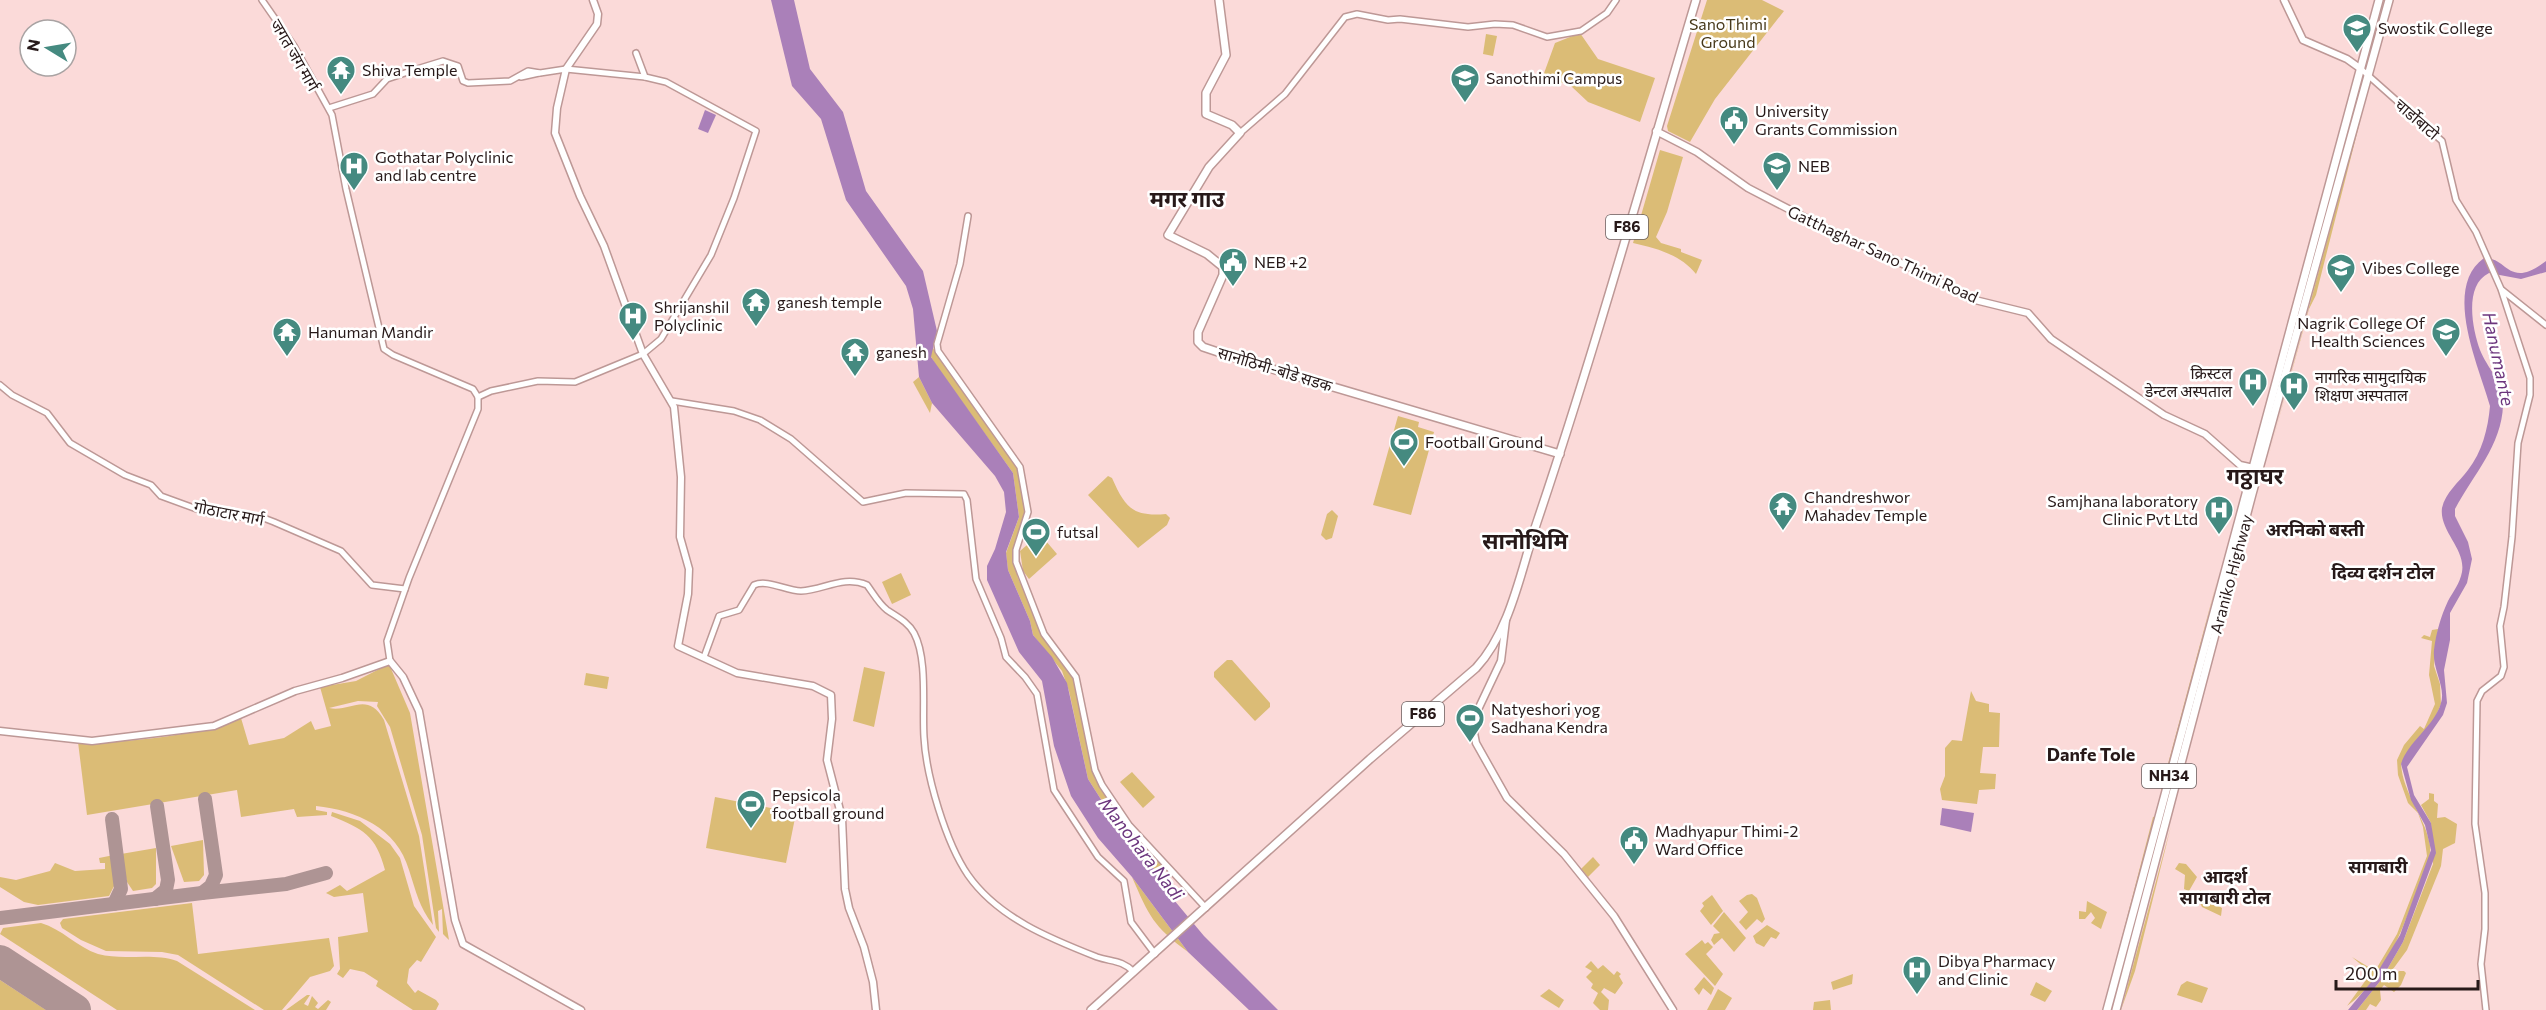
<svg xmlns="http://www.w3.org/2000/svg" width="2546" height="1010" viewBox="0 0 2546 1010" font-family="Commissioner,'Noto Sans Devanagari',sans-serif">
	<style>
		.green { fill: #dbbc76 }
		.water { fill: #aa80b9 }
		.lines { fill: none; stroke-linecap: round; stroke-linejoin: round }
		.taxiway { stroke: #ae9494; stroke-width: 14 }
		.runway { stroke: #ae9494; stroke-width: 32 }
		.tertiary-casing { stroke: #bd9896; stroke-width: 8 }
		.secondary-casing { stroke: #bd9896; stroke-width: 9 }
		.primary-casing { stroke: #bd9896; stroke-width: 10 }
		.trunk-casing { stroke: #bd9896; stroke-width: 10 }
		.tertiary { stroke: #fff; stroke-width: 5 }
		.secondary { stroke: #fff; stroke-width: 6 }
		.primary { stroke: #fff; stroke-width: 7 }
		.trunk { stroke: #fff; stroke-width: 7 }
		.labels { text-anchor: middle; stroke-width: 5; stroke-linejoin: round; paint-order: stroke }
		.shield { fill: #fff; stroke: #685e5e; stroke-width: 1.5 }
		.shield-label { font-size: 15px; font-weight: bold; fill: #271919 }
		.park-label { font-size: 16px; fill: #463819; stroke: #fff }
		.poi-label { font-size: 16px; fill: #271919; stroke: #fff; text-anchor: start }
		.street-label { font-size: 16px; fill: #271919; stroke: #fff }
		.water-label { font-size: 18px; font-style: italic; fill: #6b357d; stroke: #fff }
		.neighbourhood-label { font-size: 18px; font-weight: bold; fill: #271919; stroke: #fff }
		.district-label { font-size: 22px; font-weight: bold; fill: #271919; stroke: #fff }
	</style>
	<rect width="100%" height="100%" fill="#fbdad9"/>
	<g class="green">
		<polygon points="1707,0 1762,0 1784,11 1715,99 1690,142 1668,131 1667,126"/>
		<polygon points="1580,33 1598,59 1655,78 1640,122 1588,102 1571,86 1543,76 1555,43"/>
		<polygon points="1486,34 1497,36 1493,56 1483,54"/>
		<polygon points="2367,94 2316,295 2309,309 2267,462"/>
		<path d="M1660,150L1683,157L1667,212L1656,237L1661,243L1681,249V252L1702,260L1696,274C1681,255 1656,248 1633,243Z"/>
		<polygon points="932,347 1018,468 1026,513 1012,554 1018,578 1036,617 1040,634 1073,679 1095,779 1131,833 1165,868 1163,879 1123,834 1088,779 1069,691 1062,671 1033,635 1030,621 1008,570 1006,553 1019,517 1013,473 937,367 930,355"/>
		<polygon points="919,377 932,403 930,413 913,382"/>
		<polygon points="1398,416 1419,422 1418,427 1434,432 1411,515 1373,505"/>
		<path d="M1108,476L1112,478C1125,507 1132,517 1166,514L1170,518L1167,525L1138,548L1088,495Z"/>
		<polygon points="2253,482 2114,1010 2112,1010"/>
		<polygon points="1332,510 1338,516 1332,538 1326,540 1321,535 1327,514"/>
		<polygon points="1040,534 1057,554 1029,579 1023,571 1020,551"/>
		<polygon points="901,573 911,595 892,604 882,582"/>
		<polygon points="2218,577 2163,791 2161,790"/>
		<path d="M2438,629L2434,666L2440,684L2441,704L2435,718L2401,764C2403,794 2425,816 2430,845C2432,857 2423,874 2419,885C2403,928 2386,978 2347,1006L2371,973L2352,957L2375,971L2397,934L2427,856L2423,827L2418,813L2408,803L2398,775L2397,760L2404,745L2420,726L2424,729L2435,704L2429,675L2432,641L2421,638L2424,635L2430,637L2432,630Z"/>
		<polygon points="1227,660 1232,660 1270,703 1270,707 1255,721 1214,677 1214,672"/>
		<path d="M389,664L410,713L449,940L443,934L442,909L438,911L439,932L436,928L422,835L390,727L377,706L378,702L358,701L329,708C350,713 367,690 384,720L419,836L433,925C419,907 416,891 409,870C397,828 356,810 316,806V810L327,812V815L297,817L294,809L241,817L237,790L87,815L78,742C119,744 204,735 241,718L249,745L284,738L311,721L315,730L331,726L320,687L356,681Z"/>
		<polygon points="864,667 885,672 874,727 853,721"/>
		<polygon points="586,673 609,677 607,689 584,685"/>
		<polygon points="1971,691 1976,701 1989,704 1989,712 2000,713 1999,747 1983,747 1980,773 1996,774 1995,789 1979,790 1977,804 1942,800 1940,789 1945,776 1945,748 1952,740 1962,741"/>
		<polygon points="1132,772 1155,797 1143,808 1120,782"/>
		<polygon points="2429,793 2434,794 2434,801 2438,804 2437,818 2445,817 2457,824 2455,843 2443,849 2441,866 2407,950 2385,980 2389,983 2399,971 2404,971 2406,973 2401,985 2394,992 2384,985 2380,990 2381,1000 2376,1007 2370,1004 2366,1010 2357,1010 2381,980 2403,942 2433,864 2431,823 2421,805 2429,799"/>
		<polygon points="715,797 796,813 786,863 706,848"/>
		<path d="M332,812L360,821L390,844L400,858L414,906L436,937L421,962L417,960L409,969L407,983L415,993L418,990L436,1000L439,1004L436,1010H413L376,986L378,981L364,972L350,969L343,978L337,974L340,969L338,937L368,932L363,893L334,897L326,893L340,885L347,891L385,870C376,835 363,829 331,816Z"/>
		<polygon points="2156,816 2105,1010 2103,1010 2153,817"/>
		<polygon points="2171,826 2135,971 2121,1010"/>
		<polygon points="203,840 204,875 199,881 184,882 171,846"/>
		<polygon points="156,848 156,884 152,888 133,891 127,882 121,854"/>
		<polygon points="114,855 115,884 109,896 38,905 24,902 0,887 0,877 16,880 50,871 55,863 75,871 105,869 105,863 100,863 99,858"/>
		<polygon points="1593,857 1600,865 1588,877 1581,869"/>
		<polygon points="2179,863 2186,864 2197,877 2189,891 2197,894 2200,890 2214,900 2213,903 2222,908 2221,916 2202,907 2200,903 2202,897 2184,889 2185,875 2175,869"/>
		<path d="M1132,877L1188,952C1153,926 1149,916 1132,877Z"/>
		<polygon points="1712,895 1723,911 1711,925 1700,911 1704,906 1702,903"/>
		<polygon points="1747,895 1752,894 1757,898 1765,919 1762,923 1757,919 1746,930 1739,922 1748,912 1739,901"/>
		<polygon points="2087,901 2107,912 2101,929 2091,923 2095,918 2091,912 2085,919 2079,919 2079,911 2086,912"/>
		<polygon points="192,903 198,954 329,938 334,966 330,971 310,977 282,1010 264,1010 178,955 162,952 106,951 81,940 62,928 60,923 63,919"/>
		<polygon points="1724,912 1746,938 1734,952 1722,938 1714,945 1711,940 1714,934 1720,933 1713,926"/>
		<path d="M41,923C62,929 77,947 98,954C124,961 152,952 177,961L255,1010H117L0,934L3,928Z"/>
		<polygon points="1767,925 1780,933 1776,939 1771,937 1764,947 1756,943 1753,936"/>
		<polygon points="1702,940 1705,944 1708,942 1713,947 1706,954 1723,974 1715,986 1685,954"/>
		<polygon points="1591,961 1598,969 1603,965 1614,975 1617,971 1621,974 1619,976 1623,983 1615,994 1604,988 1601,992 1609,1000 1608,1010 1600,1010 1593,1003 1598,993 1591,988 1593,984 1586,977 1592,971 1585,967"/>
		<polygon points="1853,974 1852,984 1833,990 1831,982"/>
		<polygon points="1704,977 1714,988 1711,995 1703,988 1699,995 1694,989"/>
		<polygon points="0,980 46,1010 0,1010"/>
		<polygon points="2187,981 2208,988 2202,1003 2177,995 2181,985"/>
		<polygon points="2036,982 2052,991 2045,1002 2030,995"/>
		<polygon points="1549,989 1564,1000 1559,1008 1540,996"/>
		<polygon points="1718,989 1732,998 1725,1010 1707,1010"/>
		<polygon points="307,995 310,995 304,1004 308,1006 312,996 318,1003 315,1007 318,1009 328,1000 331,1002 326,1010 286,1010"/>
		<polygon points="1830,1000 1831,1010 1813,1010 1814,1002"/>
	</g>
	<g class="water">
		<polygon points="771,0 794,0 810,69 843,112 866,191 923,271 937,331 931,357 1013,473 1019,517 1006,552 1008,570 1030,621 1033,635 1052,657 1067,683 1088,779 1123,834 1163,879 1174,900 1204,936 1278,1010 1249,1010 1188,952 1132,877 1098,838 1071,796 1054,746 1042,681 1019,652 987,580 987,566 995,549 1006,512 1004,492 995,476 932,403 919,377 913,309 906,286 846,200 821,119 792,86"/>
		<polygon points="705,110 716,115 708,133 698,129"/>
		<path d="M2484,258C2508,257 2508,290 2546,261V272L2521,279L2489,273C2464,285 2472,328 2480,350C2487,368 2503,381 2503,405C2502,445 2473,475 2455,509V516L2468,542L2472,559L2467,583L2450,613V640L2444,670L2447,703L2443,715L2407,767L2414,795L2431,823L2436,853L2403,942L2381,980L2357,1010H2348L2372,981L2400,935L2431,850L2425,825L2411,800L2401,764C2408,741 2434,727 2441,703C2446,687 2432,669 2434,650C2436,633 2441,616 2448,601C2453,592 2460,583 2462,572C2466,549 2439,531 2442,508C2445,493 2459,482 2468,470C2482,452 2488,429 2490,406C2479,366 2442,288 2484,258Z"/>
		<polygon points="1942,808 1974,813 1971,832 1940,825"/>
	</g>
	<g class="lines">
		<g class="taxiway">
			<polyline points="112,819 121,889 114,904"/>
			<polyline points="202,893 286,884 326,873"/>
			<polyline points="155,899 166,890 168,880 157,806"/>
			<polyline points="0,918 202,893 211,886 216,875 205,799"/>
		</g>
		<polyline class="runway" points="0,961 75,1010"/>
		<g class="tertiary-casing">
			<g id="tertiary">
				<polyline points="262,0 294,46 332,115 346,189 384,349 393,355 473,389 478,397 478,409 409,578 387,641 390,661"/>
				<polyline points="2361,69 2442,141 2456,200 2476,232 2501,289 2530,378 2530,395 2518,443 2512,537 2504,607 2500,626 2504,667 2501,676 2482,691 2477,701 2475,824 2485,893 2485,929 2481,964 2486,1010"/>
				<polyline points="521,77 539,73"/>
				<polyline points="329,108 373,94 387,79 417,69 443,61 458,66 463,81 468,83 510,81 528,71 540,73 566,69 645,77"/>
				<polyline points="1240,133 1285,94 1345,17 1357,14 1388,20 1400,19 1468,27 1495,24 1513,25 1547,37 1581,31 1607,13 1616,0"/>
				<polyline points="968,216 960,264 937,344 938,351 1020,467 1028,512 1016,550 1016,562 1044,634 1076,677 1095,770 1102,785 1129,825 1206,908"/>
				<polyline points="2502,290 2546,325"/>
				<polyline points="0,385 12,395 47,413 70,443 125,475 151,485 161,496 205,512 237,517 261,517 274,522 341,551 372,585 405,589"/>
				<polyline points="478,397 491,391 538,381 575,382 643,354 661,339 711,255 734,198 756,131 666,82 645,77 636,53"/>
				<polyline points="672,401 734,411 760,420 791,439 863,502 906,493 964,494 967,500 976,579 1001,638 1006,657 1025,677 1037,694 1054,790 1098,857 1124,881 1131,922 1155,954"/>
				<path d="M704,657L719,616L739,610L754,585C768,579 786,591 801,591C824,590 843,575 867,585C873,593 879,604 887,610C897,617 908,622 914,633C928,659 922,708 924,737C926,776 946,843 968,875C998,918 1051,939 1097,957C1112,962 1122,960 1134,972"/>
			</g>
		</g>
		<g class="secondary-casing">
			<g id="secondary">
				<polyline points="593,0 598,14 597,24 566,69 557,108 555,133 580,196 604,246 643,354 674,407 681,477 680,537 689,569 688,594 678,646 737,673 813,686 831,695 832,719 827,760 842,818 845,889 849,908 864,947 873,982 876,1010"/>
				<polyline points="2284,0 2303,40 2347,59 2361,69"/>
				<polyline points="1656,131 1697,152 1748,188 1831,231 1931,277 1971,299 2028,313 2051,339 2082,360 2164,415 2205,434 2240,465 2258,469"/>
				<polyline points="1506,620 1501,661 1474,718 1473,728 1476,743 1507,798 1564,854 1614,916 1673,1010"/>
				<polyline points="0,731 92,741 214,726 295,691 342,678 390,661 403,677 419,711 455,920 463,944 581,1010"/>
			</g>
		</g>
		<g class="primary-casing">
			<g id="primary">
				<polyline points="1219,0 1226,55 1206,93 1206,114 1232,125 1240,133 1209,167 1168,235 1207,254 1223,267 1223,275 1198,332 1198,342 1203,347 1242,360 1560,454"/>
				<path d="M1091,1010L1370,759L1476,668C1511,630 1521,569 1537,522C1595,350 1644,174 1696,0"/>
			</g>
		</g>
		<g class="trunk-casing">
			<g id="trunk">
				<polyline points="2107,1010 2379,0"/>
				<polyline points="2116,1010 2252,494 2389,0"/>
			</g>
		</g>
		<use href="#tertiary" class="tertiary"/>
		<use href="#secondary" class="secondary"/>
		<use href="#primary" class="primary"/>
		<use href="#trunk" class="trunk"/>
	</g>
	<defs>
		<g id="university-pin" transform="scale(1.5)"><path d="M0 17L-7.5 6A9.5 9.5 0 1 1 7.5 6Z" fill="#458a80" stroke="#fff"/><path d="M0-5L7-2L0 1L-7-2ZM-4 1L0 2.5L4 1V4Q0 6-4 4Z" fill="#fff"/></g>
		<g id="temple-pin" transform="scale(1.5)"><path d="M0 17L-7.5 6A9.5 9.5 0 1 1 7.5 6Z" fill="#458a80" stroke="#fff"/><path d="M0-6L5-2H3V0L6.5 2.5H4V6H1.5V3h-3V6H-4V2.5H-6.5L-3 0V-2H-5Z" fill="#fff"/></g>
		<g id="civic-pin" transform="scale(1.5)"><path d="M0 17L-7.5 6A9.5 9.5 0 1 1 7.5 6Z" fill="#458a80" stroke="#fff"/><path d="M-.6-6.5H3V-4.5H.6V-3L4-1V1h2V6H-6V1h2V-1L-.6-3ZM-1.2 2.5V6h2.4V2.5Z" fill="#fff"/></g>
		<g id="hospital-pin" transform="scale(1.5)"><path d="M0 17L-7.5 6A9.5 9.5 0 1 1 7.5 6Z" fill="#458a80" stroke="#fff"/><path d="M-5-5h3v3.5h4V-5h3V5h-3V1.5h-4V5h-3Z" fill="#fff"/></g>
		<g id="stadium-pin" transform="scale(1.5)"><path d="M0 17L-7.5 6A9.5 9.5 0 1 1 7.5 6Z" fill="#458a80" stroke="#fff"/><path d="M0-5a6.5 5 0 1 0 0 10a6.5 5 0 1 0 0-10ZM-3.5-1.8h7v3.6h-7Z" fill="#fff"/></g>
	</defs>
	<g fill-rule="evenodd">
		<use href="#university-pin" x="2357" y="28"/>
		<use href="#temple-pin" x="341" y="70"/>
		<use href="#university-pin" x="1465" y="78"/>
		<use href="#civic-pin" x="1734" y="120"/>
		<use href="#hospital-pin" x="354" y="166"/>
		<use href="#university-pin" x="1777" y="166"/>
		<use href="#civic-pin" x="1233" y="262"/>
		<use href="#university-pin" x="2341" y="268"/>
		<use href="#temple-pin" x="756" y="302"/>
		<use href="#hospital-pin" x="633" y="316"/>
		<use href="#temple-pin" x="287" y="332"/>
		<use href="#university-pin" x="2446" y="332"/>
		<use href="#temple-pin" x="855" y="352"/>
		<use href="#hospital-pin" x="2253" y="382"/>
		<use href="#hospital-pin" x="2294" y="386"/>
		<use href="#stadium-pin" x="1404" y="442"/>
		<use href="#temple-pin" x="1783" y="506"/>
		<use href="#hospital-pin" x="2219" y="510"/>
		<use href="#stadium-pin" x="1036" y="532"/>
		<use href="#stadium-pin" x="1470" y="718"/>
		<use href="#stadium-pin" x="751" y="804"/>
		<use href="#civic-pin" x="1634" y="840"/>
		<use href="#hospital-pin" x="1917" y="970"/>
	</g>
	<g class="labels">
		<g class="shield">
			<rect x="1606" y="215" width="42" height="24" rx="4.5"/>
			<rect x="1402" y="702" width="42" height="24" rx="4.5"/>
			<rect x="2142" y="764" width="54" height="24" rx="4.5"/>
		</g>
		<g class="shield-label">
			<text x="1627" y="232">F86</text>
			<text x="1423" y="719">F86</text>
			<text x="2169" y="781">NH34</text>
		</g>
		<g class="park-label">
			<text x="1728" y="30">SanoThimi<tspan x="1728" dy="18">Ground</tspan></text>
		</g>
		<g class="poi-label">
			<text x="2378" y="34">Swostik College</text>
			<text x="362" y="76">Shiva Temple</text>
			<text x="1486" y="84">Sanothimi Campus</text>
			<text x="1755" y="117">University<tspan x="1755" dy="18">Grants Commission</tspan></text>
			<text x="375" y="163">Gothatar Polyclinic<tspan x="375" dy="18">and lab centre</tspan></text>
			<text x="1798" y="172">NEB</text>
			<text x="1254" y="268">NEB +2</text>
			<text x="2362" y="274">Vibes College</text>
			<text x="777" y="308">ganesh temple</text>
			<text x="654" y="313">Shrijanshil<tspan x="654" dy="18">Polyclinic</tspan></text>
			<text x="2425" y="329" text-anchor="end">Nagrik College Of<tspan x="2425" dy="18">Health Sciences</tspan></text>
			<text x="308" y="338">Hanuman Mandir</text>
			<text x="876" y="358">ganesh</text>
			<text x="2232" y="379" text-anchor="end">क्रिस्टल<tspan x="2232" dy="18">डेन्टल अस्पताल</tspan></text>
			<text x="2315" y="383">नागरिक सामुदायिक<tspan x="2315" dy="18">शिक्षण अस्पताल</tspan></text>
			<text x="1425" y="448">Football Ground</text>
			<text x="1804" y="503">Chandreshwor<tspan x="1804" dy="18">Mahadev Temple</tspan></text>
			<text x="2198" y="507" text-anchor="end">Samjhana laboratory<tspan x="2198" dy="18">Clinic Pvt Ltd</tspan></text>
			<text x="1057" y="538">futsal</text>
			<text x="1491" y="715">Natyeshori yog<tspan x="1491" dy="18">Sadhana Kendra</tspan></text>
			<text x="772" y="801">Pepsicola<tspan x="772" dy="18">football ground</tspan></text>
			<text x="1655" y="837">Madhyapur Thimi-2<tspan x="1655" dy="18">Ward Office</tspan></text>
			<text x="1938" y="967">Dibya Pharmacy<tspan x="1938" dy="18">and Clinic</tspan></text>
		</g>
		<g class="street-label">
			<text transform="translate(295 55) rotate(60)" y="6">जगत जंग मार्ग</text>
			<text transform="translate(2417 119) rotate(41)" y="6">चार्डोबाटो</text>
			<text transform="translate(1883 254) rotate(25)" y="6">Gatthaghar Sano Thimi Road</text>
			<text transform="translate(1275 369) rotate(17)" y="6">सानोठिमी-बोडे सडक</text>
			<text transform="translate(229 513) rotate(11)" y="6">गोठाटार मार्ग</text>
			<text transform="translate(2231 574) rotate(-75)" y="6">Araniko Highway</text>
		</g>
		<g class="water-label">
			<text transform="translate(2498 359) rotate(78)" y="6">Hanumante</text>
			<text transform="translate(1141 849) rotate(52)" y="6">Manohara Nadi</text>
		</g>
		<g class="neighbourhood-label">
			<text x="2315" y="536">अरनिको बस्ती</text>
			<text x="2383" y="579">दिव्य दर्शन टोल</text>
			<text x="2091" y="761">Danfe Tole</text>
			<text x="2378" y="873">सागबारी</text>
			<text x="2225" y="883">आदर्श<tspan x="2225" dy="21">सागबारी टोल</tspan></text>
		</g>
		<g class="district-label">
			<text x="1187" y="207">मगर गाउ</text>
			<text x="2255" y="484">गठ्ठाघर</text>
			<text x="1525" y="549">सानोथिमि</text>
		</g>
	</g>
	<g transform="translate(48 48) rotate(281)"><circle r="28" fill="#ffffff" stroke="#a9a3a3" stroke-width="1.5"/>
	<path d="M0-4.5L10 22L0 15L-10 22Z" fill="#458a80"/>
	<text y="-9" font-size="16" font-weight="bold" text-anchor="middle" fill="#271919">N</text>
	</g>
	<path d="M2336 980v9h142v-9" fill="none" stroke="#271919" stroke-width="3"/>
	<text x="2345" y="980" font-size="18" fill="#271919" stroke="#ffffff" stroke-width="4.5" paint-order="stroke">200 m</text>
</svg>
